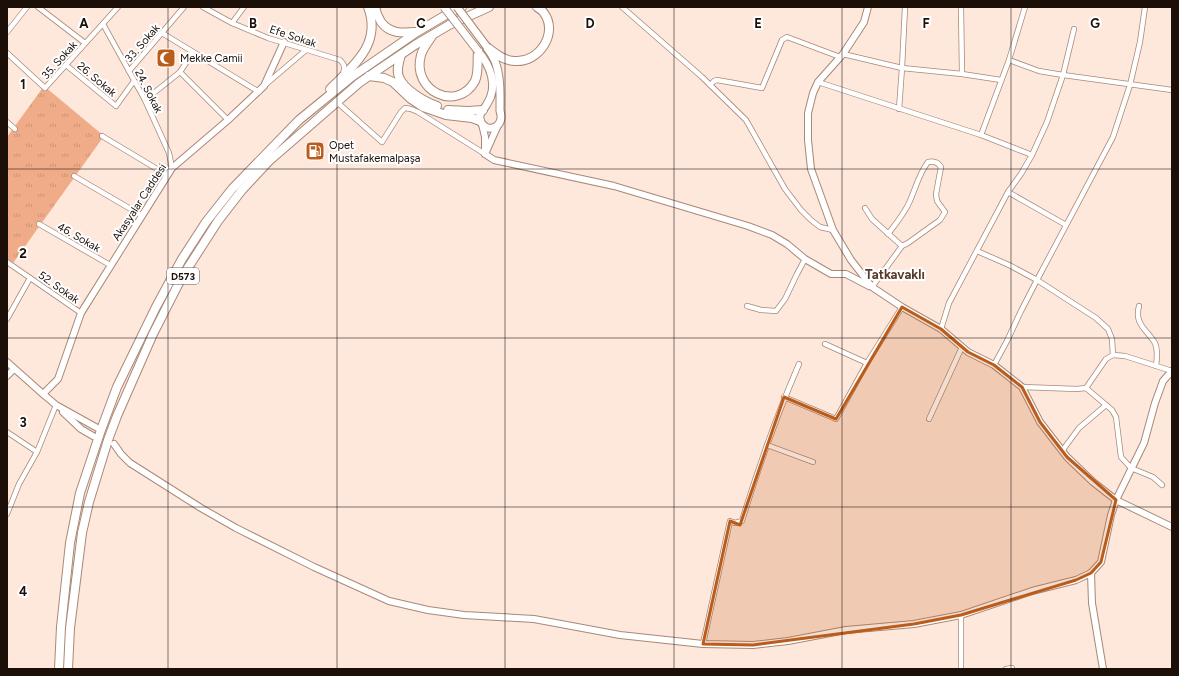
<svg xmlns="http://www.w3.org/2000/svg" width="1179" height="676" viewBox="0 0 1179 676" font-family="Figtree,sans-serif">
	<style>
		.grass { fill: url(#grass-tufts) }
		.lines { fill: none; stroke-linecap: round; stroke-linejoin: round }
		.street-casing { stroke: #aa8876; stroke-width: 6 }
		.secondary-casing { stroke: #aa8876; stroke-width: 8 }
		.primary-casing { stroke: #aa8876; stroke-width: 9 }
		.highway-casing { stroke: #aa8876; stroke-width: 10 }
		.street { stroke: #fff; stroke-width: 4.5 }
		.secondary { stroke: #fff; stroke-width: 6 }
		.primary { stroke: #fff; stroke-width: 7 }
		.highway { stroke: #fff; stroke-width: 8 }
		.primary-bridge-casing { stroke: #aa8876; stroke-width: 9; stroke-linecap: butt }
		.primary-bridge { stroke: #fff; stroke-width: 7 }
		.marked { fill: #bc5c1a; fill-opacity: 0.2; stroke: #bc5c1a; stroke-width: 3; stroke-linejoin: round }
		.grid { fill: none; stroke: #1b0f08; stroke-width: 1; stroke-opacity: 0.55 }
		.labels { text-anchor: middle; stroke-width: 4; stroke-linejoin: round; paint-order: stroke }
		.shield { fill: #fff; stroke: #5f5752; stroke-width: 1 }
		.shield-label { font-size: 10px; font-weight: bold; fill: #1b0f08 }
		.street-label { font-size: 11px; fill: #1b0f08; stroke: #fff }
		.poi-label { font-size: 11px; fill: #1b0f08; stroke: #fff; text-anchor: start }
		.quarter-label { font-size: 13px; font-weight: bold; fill: #5a3c2c; stroke: #fff }
		.grid-label { font-size: 13px; text-anchor: middle; font-weight: bold; fill: #1b0f08; stroke: #fff; stroke-width: 4; stroke-linejoin: round; paint-order: stroke }
	</style>
	<defs>
		<pattern id="grass-tufts" width="24" height="20" patternUnits="userSpaceOnUse"><rect width="24" height="20" fill="#f0ac88"/><path d="M3 7l-1-3M5 7V3M7 7l1-3M15 17l-1-3M17 17v-4M19 17l1-3" fill="none" stroke="#cd9374"/></pattern>
	</defs>
	<rect width="100%" height="100%" fill="#fee7db"/>
	<polygon class="grass" points="44,86 104,136 13,263 7,258 7,137"/>
	<g class="lines">
		<g class="street-casing">
			<g id="street">
				<polyline points="38,7 85,43"/>
				<path d="M203,7L232,23L268,38L340,60C345,65 345,67 343,74"/>
				<polyline points="622,7 702,77 746,120 785,189 801,210 811,220 820,227 833,230"/>
				<polyline points="961,7 962,74"/>
				<polyline points="232,23 244,7"/>
				<polyline points="103,24 145,100 169,153 172,168"/>
				<polyline points="7,32 27,7"/>
				<polyline points="162,33 259,92"/>
				<polyline points="7,53 45,88 118,7"/>
				<polyline points="843,54 902,68 962,74 1001,80"/>
				<polyline points="1009,60 1039,71 1063,75 1172,90"/>
				<polyline points="66,65 116,106 134,81"/>
				<polyline points="129,71 184,7"/>
				<polyline points="180,72 228,120"/>
				<polyline points="818,82 981,135 1032,155"/>
				<polyline points="265,85 306,50"/>
				<polyline points="710,85 714,81 717,80 762,88 782,40 787,37 840,57"/>
				<polyline points="145,100 180,72 193,52"/>
				<polyline points="338,103 382,142 401,112 405,108 411,109 418,112 485,154"/>
				<polyline points="899,109 902,68 905,7"/>
				<polyline points="7,122 15,129"/>
				<polyline points="981,135 1009,60 1025,7"/>
				<polyline points="102,136 167,175"/>
				<polyline points="74,176 141,215"/>
				<polyline points="1008,192 1066,225"/>
				<polyline points="865,208 872,219 902,246"/>
				<polyline points="39,224 110,265"/>
				<polyline points="977,251 1009,265 1037,280 1096,318 1108,329 1112,339 1113,355 1125,356 1172,371"/>
				<polyline points="7,262 81,313"/>
				<path d="M872,287L902,246L908,243L940,220L945,212L937,201L936,194L941,167C938,162 933,161 928,162C918,175 915,191 908,205C903,215 895,225 888,234"/>
				<polyline points="747,306 761,310 776,311 785,299 797,274 805,259"/>
				<path d="M1139,306C1134,324 1147,330 1155,343C1158,350 1157,359 1156,366"/>
				<polyline points="7,319 30,278"/>
				<polyline points="941,329 949,303 1008,192 1021,174 1032,155 1047,122 1063,75 1074,29"/>
				<polyline points="825,344 867,363"/>
				<polyline points="994,365 1007,341 1021,311 1037,280 1113,137 1130,85 1140,42 1145,7"/>
				<polyline points="1022,387 1077,389 1086,388 1112,410 1116,417 1121,457 1131,468 1153,477 1162,485"/>
				<polyline points="1086,388 1106,359 1113,355"/>
				<polyline points="784,397 836,419 867,363 902,307"/>
				<polyline points="929,419 962,347"/>
				<polyline points="7,432 37,452"/>
				<polyline points="767,445 813,462"/>
				<polyline points="1062,451 1079,428 1106,405"/>
				<polyline points="7,514 19,484 37,452 56,405"/>
				<polyline points="961,615 961,669"/>
				<path d="M703,644L730,521L735,523L742,521C758,468 777,415 799,364"/>
				<polyline points="1006,669 1012,668"/>
			</g>
		</g>
		<g class="secondary-casing">
			<g id="secondary">
				<polyline points="868,7 864,22 843,54 818,82 813,93 808,113 808,140 811,169 833,230 851,260 872,287 902,307 941,329 968,352 994,365 1022,387 1040,422 1067,457 1093,482 1116,500 1172,527"/>
				<polyline points="482,124 485,137 485,154 498,125"/>
				<polyline points="485,154 494,160 614,186 748,226 772,235 787,244 805,259 831,274 846,274 869,286"/>
				<polyline points="7,362 43,394 56,405 101,430"/>
				<polyline points="7,376 14,369"/>
				<polyline points="43,394 58,379 81,313 172,168 228,120 264,86 284,42"/>
				<polyline points="63,412 81,429 93,436"/>
				<polyline points="114,444 121,454 130,463 201,508 236,528 314,567 389,601 428,610 464,615 534,619 620,635 703,644 753,645 788,641 846,630 914,624 961,615 1032,591 1076,580 1091,573 1101,562 1111,515 1116,500 1144,443 1155,403 1163,381 1172,371"/>
				<polyline points="1091,573 1092,603 1103,669"/>
			</g>
		</g>
		<g class="primary-casing">
			<path id="primary" d="M478,51C490,65 499,86 487,104C484,110 478,113 480,120C485,135 506,128 500,111C500,95 501,77 495,61C493,57 490,52 487,48"/>
		</g>
		<g class="highway-casing">
			<g id="highway">
				<path d="M375,7C376,12 378,17 381,22C390,34 402,33 416,32"/>
				<path d="M432,36C428,42 423,48 421,55C411,91 457,113 475,81C479,72 477,61 478,51"/>
				<path d="M487,47C495,53 504,61 515,61C538,63 559,34 544,13C543,11 540,9 537,7"/>
				<path d="M401,55C399,62 396,70 399,77C404,90 425,102 437,106"/>
				<polyline points="369,76 384,78 393,82 411,99 423,107 446,115 472,118 480,121"/>
				<path d="M330,89C354,65 382,44 368,7"/>
				<polyline points="448,110 468,111 483,110"/>
				<polyline points="59,669 61,627 70,543 80,493 101,430 117,387 156,307 182,259 206,222 232,189 299,120 353,76 417,32 451,12 462,7"/>
				<polyline points="68,669 70,628 82,533 89,502 108,440 117,416 153,334 182,277 218,221 242,190 269,161 359,83 375,72 415,45 449,25 489,7"/>
			</g>
		</g>
		<use href="#street" class="street"/>
		<use href="#secondary" class="secondary"/>
		<use href="#primary" class="primary"/>
		<use href="#highway" class="highway"/>
		<g class="primary-bridge-casing">
			<g id="primary-bridge">
				<polyline points="444,7 478,51"/>
				<polyline points="457,7 487,47"/>
			</g>
		</g>
		<use href="#primary-bridge" class="primary-bridge"/>
	</g>
	<path class="marked" d="M902,307L941,329L968,352L994,365L1022,387L1040,422L1067,457L1116,500L1101,562L1091,573L1076,580L961,615L914,624L753,645L703,644L730,521L740,525L784,397L836,419Z"/>
	<path class="grid" d="M168,7V669M337,7V669M505,7V669M674,7V669M842,7V669M1011,7V669M7,169H1172M7,338H1172M7,507H1172"/>
	<defs>
		<g id="mosque-square" transform="scale(1)"><rect x="-9" y="-9" width="18" height="18" rx="4" fill="#bc5c1a" stroke="#fff"/><path d="M3.5-4.9A6 6 0 1 0 3.5 4.9A5 5 0 1 1 3.5-4.9Z" fill="#fff"/></g>
		<g id="fuel-square" transform="scale(1)"><rect x="-9" y="-9" width="18" height="18" rx="4" fill="#bc5c1a" stroke="#fff"/><path d="M-5.5-6h7V0h2V4h1.3V-2.5L3-4.5l.8-.8L6-3V5H2.5V1h-1V6h-7ZM-4.2-4.7v3.2H.2V-4.7Z" fill="#fff"/></g>
	</defs>
	<g fill-rule="evenodd">
		<use href="#mosque-square" x="166" y="58"/>
		<use href="#fuel-square" x="315" y="151"/>
	</g>
	<g class="labels">
		<rect class="shield" x="167" y="268" width="32" height="16" rx="3"/>
		<g class="shield-label">
			<text x="183" y="280">D573</text>
		</g>
		<g class="street-label">
			<text transform="translate(293 36) rotate(18)" y="4">Efe Sokak</text>
			<text transform="translate(142 43) rotate(-49)" y="4">33. Sokak</text>
			<text transform="translate(59 60) rotate(-48)" y="4">35. Sokak</text>
			<text transform="translate(97 79) rotate(40)" y="4">26. Sokak</text>
			<text transform="translate(149 91) rotate(63)" y="4">24. Sokak</text>
			<text transform="translate(139 202) rotate(-57)" y="4">Akasyalar Caddesi</text>
			<text transform="translate(79 237) rotate(30)" y="4">46. Sokak</text>
			<text transform="translate(59 287) rotate(35)" y="4">52. Sokak</text>
		</g>
		<g class="poi-label">
			<text x="180" y="62">Mekke Camii</text>
			<text x="329" y="149">Opet<tspan x="329" dy="13">Mustafakemalpaşa</tspan></text>
		</g>
		<g class="quarter-label">
			<text x="895" y="279">Tatkavaklı</text>
		</g>
	</g>
	<g class="grid-label">
		<text x="84" y="28">A</text>
		<text x="253" y="28">B</text>
		<text x="421" y="28">C</text>
		<text x="590" y="28">D</text>
		<text x="758" y="28">E</text>
		<text x="926" y="28">F</text>
		<text x="1095" y="28">G</text>
		<text x="23" y="89">1</text>
		<text x="23" y="258">2</text>
		<text x="23" y="427">3</text>
		<text x="23" y="596">4</text>
	</g>
	<rect width="1179" height="676" fill="none" stroke="#1b0f08" stroke-width="16"/>
</svg>
